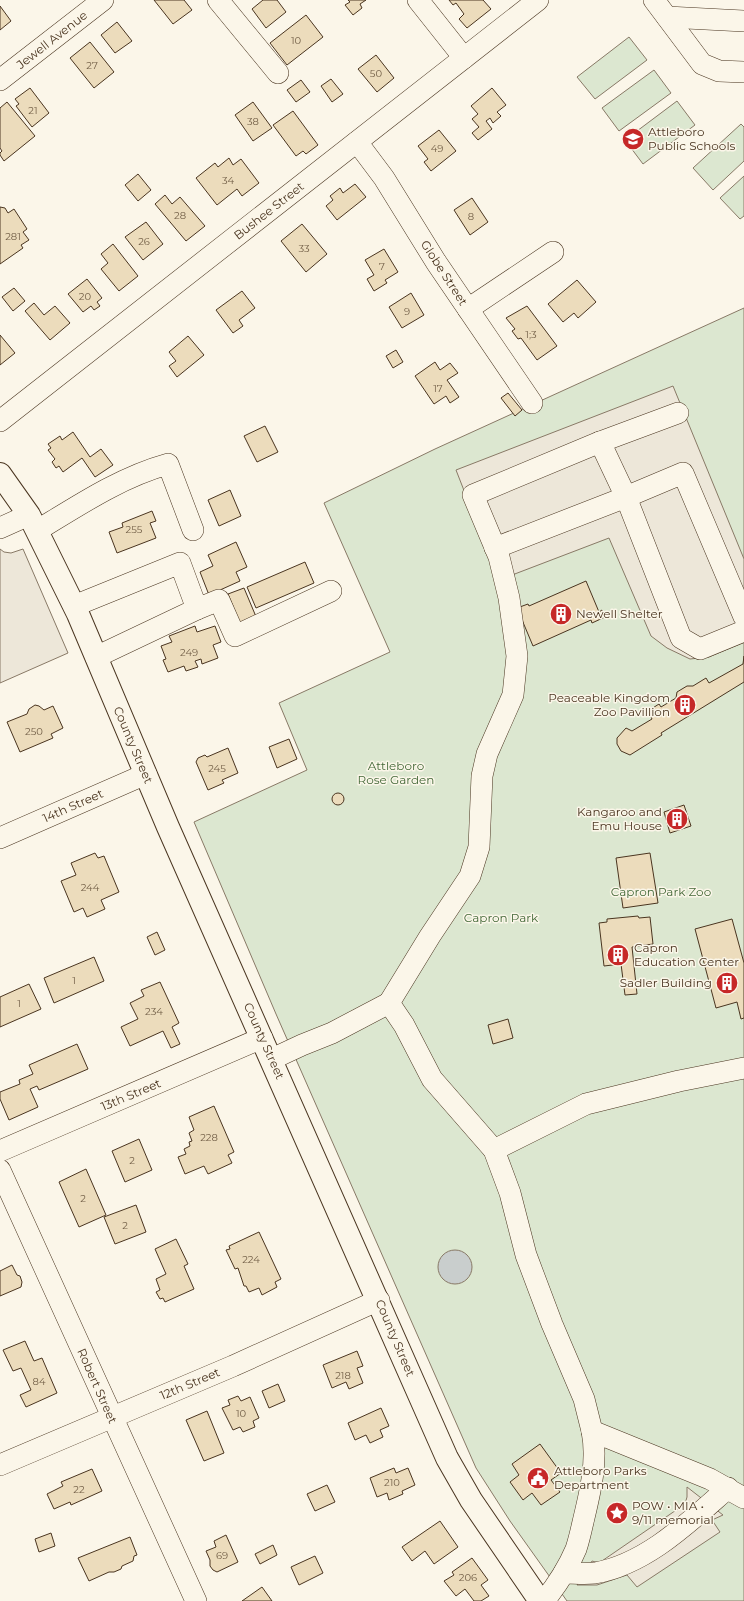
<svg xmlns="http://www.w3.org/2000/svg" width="744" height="1601" viewBox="0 0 744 1601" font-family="Montserrat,sans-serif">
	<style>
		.green { fill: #dce7d0; stroke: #887966 }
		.parking { fill: #ede7d9; stroke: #887966 }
		.water { fill: #c9cecd; stroke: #887966 }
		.building { fill: #ecdcbc; stroke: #4a3520 }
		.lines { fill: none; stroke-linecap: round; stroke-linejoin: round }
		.minor-casing { stroke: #4a3520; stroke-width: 22 }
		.highway-casing { stroke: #4a3520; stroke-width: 24 }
		.minor { stroke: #fbf6e9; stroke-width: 21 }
		.highway { stroke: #fbf6e9; stroke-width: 22 }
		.labels { text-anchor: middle; stroke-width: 3; stroke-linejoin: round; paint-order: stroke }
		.number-label { font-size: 10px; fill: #725f47 }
		.street-label { font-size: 12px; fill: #4a3520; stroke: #fbf6e9 }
		.poi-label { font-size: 12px; fill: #4a3520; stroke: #fbf6e9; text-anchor: start }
		.park-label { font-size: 12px; fill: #436837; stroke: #fbf6e9 }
	</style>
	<rect width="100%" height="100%" fill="#fbf6e9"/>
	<g class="green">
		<polygon points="629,37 647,60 595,99 577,77"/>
		<polygon points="654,70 671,93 619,131 602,108"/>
		<polygon points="677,101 695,125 643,164 625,140"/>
		<polygon points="741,124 744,127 744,161 713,190 693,168"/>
		<polygon points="744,176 744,216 740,219 720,198"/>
		<polygon points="744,308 744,1601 567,1601 510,1521 476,1468 276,1014 194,822 307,770 279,703 390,652 324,503 435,449"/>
	</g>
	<g class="parking">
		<polygon points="673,386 744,559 744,642 709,657 690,659 667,648 651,636 609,538 499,580 456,470"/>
		<polygon points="0,549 4,552 11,553 23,549 68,653 0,683"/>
		<polygon points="687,1487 723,1515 712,1520 720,1532 637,1587 627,1575 597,1585 577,1585 592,1561 599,1563 685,1504 687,1497"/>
	</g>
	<circle class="water" cx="455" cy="1267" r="17"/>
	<g class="building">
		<polygon points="154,0 184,0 192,10 173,24"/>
		<polygon points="263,0 277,0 286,12 266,28 252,9"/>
		<polygon points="348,0 366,0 360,4 362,8 353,15 345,5 350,2"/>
		<polygon points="449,0 483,0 491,9 467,28 459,19 464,14 456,3 453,5"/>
		<polygon points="0,6 11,21 0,30"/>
		<polygon points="306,15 323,37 287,65 270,43"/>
		<polygon points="117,22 132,41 115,53 101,35"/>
		<polygon points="90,42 114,72 94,88 70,58"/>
		<polygon points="376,55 394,78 377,92 358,69"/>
		<polygon points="331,79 343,94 332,102 321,86"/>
		<polygon points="301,80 310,92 296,102 287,90"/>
		<polygon points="30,88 49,113 32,127 16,106 19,104 15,99"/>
		<polygon points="492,88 506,105 497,112 501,116 493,123 490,118 486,121 492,129 478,140 472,133 479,127 472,119 478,114 471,106"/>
		<polygon points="7,102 35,136 4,161 0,155 0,153 2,151 0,148 0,108"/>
		<polygon points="253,102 272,128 253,141 235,115"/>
		<polygon points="293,111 318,145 306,154 303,151 296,156 273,125"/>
		<polygon points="439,130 456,151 431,171 424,162 428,159 418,146"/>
		<polygon points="229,158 233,165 241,159 259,183 242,196 237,189 217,205 196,178 215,163 218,167"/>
		<polygon points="138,174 151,190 138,201 125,185"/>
		<polygon points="355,184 366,197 337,220 326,206 333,200 330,196 340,188 343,193"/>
		<polygon points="165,195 172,204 180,197 205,226 186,241 155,204"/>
		<polygon points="472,198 488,222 470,235 454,210"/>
		<polygon points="0,207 5,208 8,213 14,209 27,229 23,232 29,240 21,245 23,248 0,264"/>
		<polygon points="146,222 163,244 143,260 125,237"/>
		<polygon points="302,224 327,254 306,272 281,241"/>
		<polygon points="113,244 138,276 119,291 101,269 108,263 101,254"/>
		<polygon points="384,249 398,272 385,280 387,283 374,291 367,279 374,275 365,260"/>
		<polygon points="87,279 102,298 97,302 100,306 94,310 91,306 83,312 68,294"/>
		<polygon points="577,280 596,302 578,318 574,313 563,322 548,304"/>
		<polygon points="14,288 25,301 13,311 2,297"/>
		<polygon points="242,291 255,308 239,320 243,326 233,333 216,310"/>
		<polygon points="411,293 424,315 402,328 389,307"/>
		<polygon points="34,303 44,315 55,306 70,323 50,340 25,311"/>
		<polygon points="527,306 557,346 537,360 521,338 518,339 512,331 515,329 506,318"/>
		<polygon points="0,335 15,353 0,365"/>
		<polygon points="188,336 204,355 177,377 169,366 176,361 169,352"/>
		<polygon points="396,350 403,362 393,368 386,356"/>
		<polygon points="435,362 440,370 450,363 458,373 447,380 459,397 450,403 446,396 434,404 415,376"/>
		<polygon points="508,393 522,410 515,416 501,398"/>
		<polygon points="265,426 278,452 257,462 244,436"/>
		<polygon points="73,432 90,457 101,449 113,465 95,477 82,458 63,472 59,466 56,468 52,462 55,459 48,450 51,448 48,444 60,436 62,440"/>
		<polygon points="230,490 241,516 219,526 208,500"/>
		<polygon points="152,511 156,521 150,523 156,538 117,553 109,532 123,527 122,523"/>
		<polygon points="236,542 247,567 236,572 240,581 209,595 200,572 213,566 208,555"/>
		<polygon points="305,562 314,583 256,608 247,587"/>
		<polygon points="586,581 599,612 602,610 605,617 592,623 591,620 533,646 517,608 528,604 529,606"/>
		<polygon points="244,588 257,619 241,626 228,594"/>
		<polygon points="195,626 197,632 215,626 221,642 213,645 218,658 202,664 201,659 195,661 198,667 186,671 184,666 168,672 163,660 166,659 161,646 172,642 169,636"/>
		<polygon points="744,656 744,682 661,733 662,735 630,755 621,751 617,744 617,738 626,728 632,731 652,719 648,711 659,704 661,707 676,698 677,692 687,686 693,686 706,678 709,683 743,664"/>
		<polygon points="35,705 39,706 44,710 53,706 63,728 51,734 53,738 20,752 7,722 27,714 29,709"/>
		<polygon points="289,739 297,759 277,768 269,747"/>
		<polygon points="228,748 238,773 222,780 224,783 208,790 196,762 198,758 205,755 207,757"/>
		<circle cx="338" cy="799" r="6"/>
		<polygon points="684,805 691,826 670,833 664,812"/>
		<polygon points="95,853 98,858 104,856 119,892 101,900 105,909 87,917 83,908 74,912 61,881 76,875 71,863"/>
		<polygon points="650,853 658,903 623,908 616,858"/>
		<polygon points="638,916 639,918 650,917 653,944 632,947 637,994 625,995 621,964 604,966 599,923 607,922 607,919"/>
		<polygon points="732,919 744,963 744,1018 741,1019 737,1002 716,1008 695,929"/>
		<polygon points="157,932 165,950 155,955 147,937"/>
		<polygon points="94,957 104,981 54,1003 44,978"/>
		<polygon points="160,982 179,1023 172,1027 180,1044 171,1048 163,1031 130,1046 121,1027 138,1019 130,1003 144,996 141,990"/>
		<polygon points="29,984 41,1009 0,1027 0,997"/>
		<polygon points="508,1019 513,1038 493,1044 488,1025"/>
		<polygon points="77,1044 88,1069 39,1090 37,1086 30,1089 38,1107 9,1120 0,1099 0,1092 20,1084 19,1080 33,1074 29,1065"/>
		<polygon points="214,1106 234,1152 228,1155 232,1163 208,1174 204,1166 185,1174 178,1157 186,1154 184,1149 190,1146 189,1142 192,1141 189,1133 194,1130 189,1117"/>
		<polygon points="139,1139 152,1170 125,1182 112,1151"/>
		<polygon points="86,1169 106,1215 79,1227 59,1182"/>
		<polygon points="136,1205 146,1232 115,1244 104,1217"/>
		<polygon points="259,1232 281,1279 275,1282 277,1287 262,1295 259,1288 249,1292 246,1286 244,1286 238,1268 235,1269 226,1250 230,1249 229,1246"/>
		<polygon points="176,1239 188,1264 184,1266 194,1289 165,1302 163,1298 160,1299 156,1292 160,1290 156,1279 166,1274 155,1249"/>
		<polygon points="12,1265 17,1275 20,1276 22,1282 21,1287 0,1296 0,1271"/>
		<polygon points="25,1341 34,1361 42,1358 57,1393 26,1407 20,1395 31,1390 21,1368 13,1371 3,1350"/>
		<polygon points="357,1351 363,1366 357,1368 363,1383 349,1389 346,1382 332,1388 323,1365"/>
		<polygon points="278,1384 285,1401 269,1408 262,1391"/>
		<polygon points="238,1396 241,1401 250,1397 259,1418 253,1421 255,1427 243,1432 240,1427 233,1430 222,1408 230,1405 228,1400"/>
		<polygon points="381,1408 389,1426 380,1430 383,1437 370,1443 366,1435 355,1440 348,1423"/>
		<polygon points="207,1411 224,1453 204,1461 186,1420"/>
		<polygon points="540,1444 561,1473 551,1480 560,1492 541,1505 532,1493 523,1500 510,1482 519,1475 512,1464"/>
		<polygon points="394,1468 396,1473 408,1468 415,1485 402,1491 403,1494 389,1500 387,1493 377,1497 370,1478"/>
		<polygon points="92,1469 102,1491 71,1505 70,1502 54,1509 47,1494 63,1486 61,1482"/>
		<polygon points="327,1485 335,1502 315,1511 307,1494"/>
		<polygon points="440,1521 458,1547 434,1564 425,1551 412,1561 402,1547"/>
		<polygon points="51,1533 55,1546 39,1552 35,1539"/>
		<polygon points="226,1535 238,1562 217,1572 213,1570 210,1566 210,1560 206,1551 216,1547 214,1541"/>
		<polygon points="130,1537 137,1555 134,1556 133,1561 122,1566 121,1569 114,1572 109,1572 89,1581 78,1558"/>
		<polygon points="273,1545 277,1555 260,1564 255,1554"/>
		<polygon points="315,1556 323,1573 299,1585 291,1567"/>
		<polygon points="472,1558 488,1580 481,1585 489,1596 481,1601 474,1601 465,1589 456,1596 444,1581 454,1575 452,1572"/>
		<polygon points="262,1587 272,1601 242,1601"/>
	</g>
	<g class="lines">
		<g class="minor-casing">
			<g id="minor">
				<polyline points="218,0 278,73"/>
				<polyline points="418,0 464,58"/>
				<polyline points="654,0 702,64 719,71 744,72"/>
				<polyline points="667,17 744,21"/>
				<polyline points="0,80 103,0"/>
				<polyline points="357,142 384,178 436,262 532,403"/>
				<polyline points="468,309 553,252"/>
				<polyline points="0,421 538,0"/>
				<polyline points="600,442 626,497 681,638 700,649 744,631"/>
				<polyline points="0,528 29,515"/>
				<path d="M38,530C79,505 121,477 168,464L193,530"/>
				<polyline points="495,548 626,497 683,473 744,617"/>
				<polyline points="74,606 180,563 197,609 219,600 235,636 331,591"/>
				<polyline points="96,657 197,609"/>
				<polyline points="0,838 146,774"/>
				<polyline points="272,1059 302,1045 332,1033 389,1003"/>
				<polyline points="494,1150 586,1104 679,1081 744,1068"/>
				<polyline points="0,1151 262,1038"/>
				<polyline points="0,1170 196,1601"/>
				<polyline points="592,1431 584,1399 552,1324 526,1255 510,1193 494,1150 432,1079 404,1025 389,1003 430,936 470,876 479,847 482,776 487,754 513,695 517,656 509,598 499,557 473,495 600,442 678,413"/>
				<polyline points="0,1465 233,1366 379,1300"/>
				<path d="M564,1573C574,1573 585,1574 595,1573C647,1564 690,1521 728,1488"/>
				<path d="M544,1601C557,1585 568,1568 576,1549C579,1540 581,1531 583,1522C590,1493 598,1461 592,1431L710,1479L744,1498"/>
			</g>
		</g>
		<g class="highway-casing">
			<polyline id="highway" points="0,474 29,515 78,614 168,827 447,1458 471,1500 540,1601"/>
		</g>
		<use href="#minor" class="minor"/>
		<use href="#highway" class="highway"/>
	</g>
	<defs>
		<g id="school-disc" transform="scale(1.15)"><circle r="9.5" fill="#c62828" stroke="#fbf6e9"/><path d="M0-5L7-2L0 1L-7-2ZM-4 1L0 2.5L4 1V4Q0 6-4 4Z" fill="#fff"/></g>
		<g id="building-disc" transform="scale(1.15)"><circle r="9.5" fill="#c62828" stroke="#fbf6e9"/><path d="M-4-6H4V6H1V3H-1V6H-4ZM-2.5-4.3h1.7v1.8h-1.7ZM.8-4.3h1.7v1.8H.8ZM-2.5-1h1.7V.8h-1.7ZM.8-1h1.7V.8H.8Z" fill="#fff"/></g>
		<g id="civic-disc" transform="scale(1.15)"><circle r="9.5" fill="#c62828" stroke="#fbf6e9"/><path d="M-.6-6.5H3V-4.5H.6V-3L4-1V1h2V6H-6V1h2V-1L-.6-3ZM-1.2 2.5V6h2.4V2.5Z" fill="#fff"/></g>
		<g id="sight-disc" transform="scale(1.15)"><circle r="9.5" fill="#c62828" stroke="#fbf6e9"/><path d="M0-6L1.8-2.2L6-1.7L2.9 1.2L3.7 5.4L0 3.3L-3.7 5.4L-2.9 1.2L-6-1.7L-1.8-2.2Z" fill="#fff"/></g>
	</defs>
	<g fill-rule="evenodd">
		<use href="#school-disc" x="633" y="139"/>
		<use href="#building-disc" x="561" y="614"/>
		<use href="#building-disc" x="685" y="705"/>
		<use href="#building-disc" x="677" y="819"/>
		<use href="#building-disc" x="618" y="955"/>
		<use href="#building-disc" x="727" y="983"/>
		<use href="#civic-disc" x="538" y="1478"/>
		<use href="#sight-disc" x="617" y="1513"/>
	</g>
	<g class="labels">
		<g class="number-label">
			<text x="296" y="44">10</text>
			<text x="92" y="69">27</text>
			<text x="376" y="77">50</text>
			<text x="33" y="114">21</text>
			<text x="253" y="125">38</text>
			<text x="437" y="152">49</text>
			<text x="228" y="184">34</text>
			<text x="180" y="219">28</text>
			<text x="471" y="220">8</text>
			<text x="13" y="240">281</text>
			<text x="144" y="245">26</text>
			<text x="304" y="252">33</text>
			<text x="382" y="270">7</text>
			<text x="85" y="300">20</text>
			<text x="407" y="315">9</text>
			<text x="531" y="338">1;3</text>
			<text x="438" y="392">17</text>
			<text x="134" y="533">255</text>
			<text x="189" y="656">249</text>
			<text x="34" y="735">250</text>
			<text x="217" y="772">245</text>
			<text x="90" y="891">244</text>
			<text x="74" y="984">1</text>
			<text x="19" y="1007">1</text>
			<text x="154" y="1015">234</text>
			<text x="209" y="1141">228</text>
			<text x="132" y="1164">2</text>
			<text x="83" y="1202">2</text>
			<text x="125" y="1229">2</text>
			<text x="251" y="1263">224</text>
			<text x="343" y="1379">218</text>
			<text x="39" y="1385">84</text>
			<text x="241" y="1417">10</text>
			<text x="392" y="1486">210</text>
			<text x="79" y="1493">22</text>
			<text x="222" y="1559">69</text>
			<text x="468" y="1581">206</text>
		</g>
		<g class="street-label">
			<text transform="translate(52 40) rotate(-38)" y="4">Jewell Avenue</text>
			<text transform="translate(269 211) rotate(-38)" y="4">Bushee Street</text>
			<text transform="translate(444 273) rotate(57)" y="4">Globe Street</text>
			<text transform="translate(133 745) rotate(67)" y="4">County Street</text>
			<text transform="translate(73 806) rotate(-24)" y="4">14th Street</text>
			<text transform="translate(264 1041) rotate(66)" y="4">County Street</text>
			<text transform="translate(131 1095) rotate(-23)" y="4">13th Street</text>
			<text transform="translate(395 1338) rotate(67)" y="4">County Street</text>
			<text transform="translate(190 1384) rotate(-23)" y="4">12th Street</text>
			<text transform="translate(97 1386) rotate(66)" y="4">Robert Street</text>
		</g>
		<g class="poi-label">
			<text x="648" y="136">Attleboro<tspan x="648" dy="14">Public Schools</tspan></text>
			<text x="576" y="618">Newell Shelter</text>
			<text x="670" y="702" text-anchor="end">Peaceable Kingdom<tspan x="670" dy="14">Zoo Pavillion</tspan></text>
			<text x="662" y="816" text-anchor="end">Kangaroo and<tspan x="662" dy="14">Emu House</tspan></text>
			<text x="634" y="952">Capron<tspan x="634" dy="14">Education Center</tspan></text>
			<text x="712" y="987" text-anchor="end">Sadler Building</text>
			<text x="554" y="1475">Attleboro Parks<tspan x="554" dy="14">Department</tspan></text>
			<text x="632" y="1510">POW • MIA •<tspan x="632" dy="14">9/11 memorial</tspan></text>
		</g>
		<g class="park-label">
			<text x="396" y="770">Attleboro<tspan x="396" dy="14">Rose Garden</tspan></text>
			<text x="661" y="896">Capron Park Zoo</text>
			<text x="501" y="922">Capron Park</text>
		</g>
	</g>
</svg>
